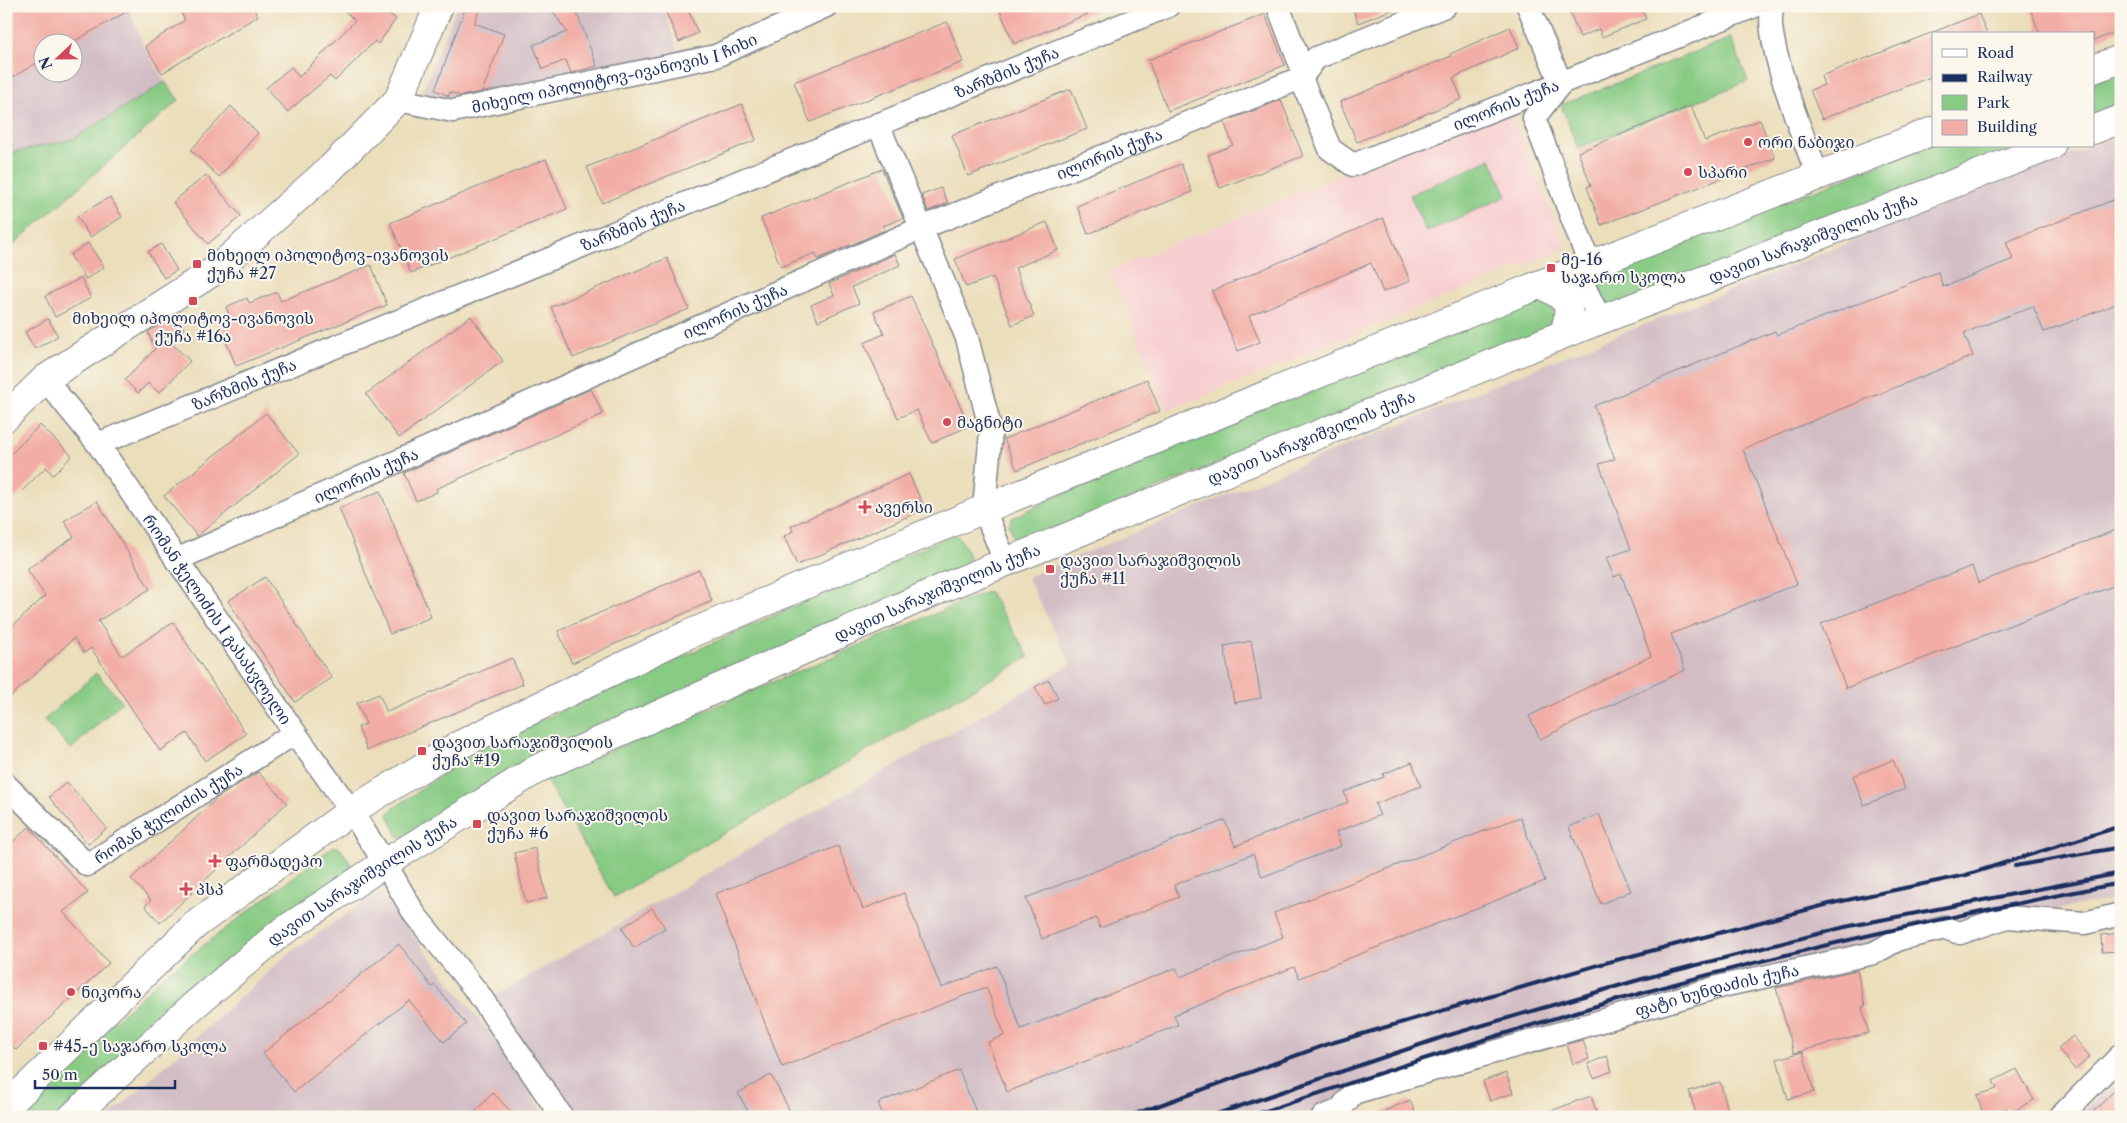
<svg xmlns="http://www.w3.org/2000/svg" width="2127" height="1123" viewBox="0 0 2127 1123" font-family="'Libre Caslon Text','Noto Serif Georgian',serif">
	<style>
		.built { fill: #f7cfd0 }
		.industrial { fill: #d2bdc5; fill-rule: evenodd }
		.green { fill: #88cb84; stroke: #527d71 }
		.building { fill: #f2aea6 }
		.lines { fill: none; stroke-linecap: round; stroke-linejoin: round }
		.minor-casing { stroke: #83868c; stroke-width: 25 }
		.tertiary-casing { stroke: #83868c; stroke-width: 30 }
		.secondary-casing { stroke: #83868c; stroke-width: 30 }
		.minor { stroke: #fff; stroke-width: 22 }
		.tertiary { stroke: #fff; stroke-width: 28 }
		.secondary { stroke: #fff; stroke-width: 28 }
		.rail { stroke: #1b2f5e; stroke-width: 4 }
		.poi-dot { fill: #d1495b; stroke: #fbf7ec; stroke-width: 2 }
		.labels { text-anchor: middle; stroke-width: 4; stroke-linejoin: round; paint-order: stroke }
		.street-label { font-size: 16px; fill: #1b2f5e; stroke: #fbf7ec }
		.poi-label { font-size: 16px; fill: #1b2f5e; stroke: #fbf7ec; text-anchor: start }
	</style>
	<rect width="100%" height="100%" fill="#fbf7ec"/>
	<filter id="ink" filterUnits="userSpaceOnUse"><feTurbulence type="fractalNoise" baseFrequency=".02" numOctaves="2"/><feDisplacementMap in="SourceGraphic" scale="10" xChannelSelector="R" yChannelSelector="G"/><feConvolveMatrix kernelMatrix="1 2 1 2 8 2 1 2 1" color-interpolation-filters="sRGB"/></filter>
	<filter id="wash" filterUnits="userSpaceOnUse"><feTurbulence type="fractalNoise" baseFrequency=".0096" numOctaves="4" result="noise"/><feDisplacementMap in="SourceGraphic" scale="20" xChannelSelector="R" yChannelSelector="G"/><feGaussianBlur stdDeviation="1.12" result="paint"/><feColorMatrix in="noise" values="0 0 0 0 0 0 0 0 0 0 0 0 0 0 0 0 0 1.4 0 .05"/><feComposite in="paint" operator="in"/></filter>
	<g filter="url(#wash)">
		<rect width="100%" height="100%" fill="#ebdebb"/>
		<polygon class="built" points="1509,107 1566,248 1167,411 1110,270"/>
		<g class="industrial">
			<path d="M6,6H128L143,45L165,82L73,139L6,154ZM42,42H72V72H42Z"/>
			<polygon points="457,6 663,6 680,58 471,105 420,98"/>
			<polygon points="2121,134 2121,898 2006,919 1340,1101 1302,1117 575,1117 491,998 1071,664 1027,577 1573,353"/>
			<polygon points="379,891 512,1062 547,1117 109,1117 286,956"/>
			<polygon points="2121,1074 2121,1117 2078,1117"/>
		</g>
		<g class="green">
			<polygon points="1731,38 1748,81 1578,148 1561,105"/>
			<polygon points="2121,71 2121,107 2093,118 2093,82"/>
			<polygon points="165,82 179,100 6,251 6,154 73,139"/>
			<polygon points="1933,144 1933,146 2022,146 1607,310 1591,278"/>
			<polygon points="1491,159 1507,196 1426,232 1410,195"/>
			<polygon points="1545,293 1554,312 1548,329 1017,545 1009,525 1012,518 1111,470"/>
			<path d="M955,534C965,543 971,556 969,569L408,837L398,836L388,815L391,810L484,746Z"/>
			<polygon points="989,591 1029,657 614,897 545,778"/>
			<polygon points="96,673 122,702 71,749 44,720"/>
			<polygon points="334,846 340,848 352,866 349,874 191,994 58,1117 10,1117 166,974"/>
		</g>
		<g id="blocks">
			<g class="building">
				<polygon points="6,6 137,6 73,42 42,42 42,60 6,81"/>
				<polygon points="188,6 252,6 258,16 162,73 145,46 185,20 180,11"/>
				<polygon points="340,6 365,6 375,14 382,9 396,19 378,44 375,41 335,81 330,76 287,112 266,88 291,67 299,77 355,21"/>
				<polygon points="466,6 480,6 475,23 504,34 482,92 460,96 450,92 449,96 435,90"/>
				<polygon points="549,6 574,6 597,66 571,73 566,60 543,69 533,45 567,32"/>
				<polygon points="663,6 686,6 698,33 679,42"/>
				<polygon points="998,6 1105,6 1105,7 1014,44"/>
				<polygon points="1352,6 1399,6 1399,7 1358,23"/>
				<polygon points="1577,6 1640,6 1646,19 1602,37 1599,29 1580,37 1569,10"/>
				<polygon points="2029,6 2121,6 2121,30 2093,41 2093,34 2040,34"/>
				<polygon points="1265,14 1285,65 1168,111 1148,60"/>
				<polygon points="1979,14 1987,34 1933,34 1933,76 1822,119 1810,90 1824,85 1821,76"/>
				<polygon points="947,22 963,62 810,122 794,82"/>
				<polygon points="1510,27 1519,48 1453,78 1462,99 1357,142 1340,102 1451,56 1450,54"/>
				<polygon points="1071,89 1087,129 968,176 952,135"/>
				<polygon points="1281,100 1303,156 1220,188 1208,155 1233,145 1224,122"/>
				<polygon points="742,104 756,140 602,203 587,167"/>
				<polygon points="231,106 258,133 219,177 191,150"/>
				<polygon points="1691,106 1705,141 1760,120 1775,158 1601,225 1587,187 1591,185 1578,152"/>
				<polygon points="546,159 567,209 411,273 390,223"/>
				<polygon points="1181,164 1192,192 1088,234 1077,206"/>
				<polygon points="882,169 903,218 883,226 885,230 818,259 815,253 781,267 761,218"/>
				<polygon points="206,175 241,216 208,244 173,202"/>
				<polygon points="941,188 948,203 928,211 922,195"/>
				<polygon points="110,197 122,217 90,237 77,216"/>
				<polygon points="2121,197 2121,302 2044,332 2033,306 1964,333 1973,356 1743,449 1797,584 1671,634 1685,670 1540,739 1529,716 1651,656 1621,574 1614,577 1606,558 1631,549 1599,464 1615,459 1594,406 1775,331 1777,335 1938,272 1943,287 2013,259 2006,242"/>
				<polygon points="1383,218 1410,281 1383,292 1371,263 1249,316 1260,342 1238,351 1212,291"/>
				<polygon points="1047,222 1058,250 1015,268 1034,316 1012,325 993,277 966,287 955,259"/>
				<polygon points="88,243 104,267 86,279 70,255"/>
				<polygon points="161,244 177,270 164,278 148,252"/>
				<polygon points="895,254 900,265 852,287 859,303 818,321 811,305 834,295 829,284"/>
				<polygon points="667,258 689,309 573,358 551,307"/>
				<polygon points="371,265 387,305 236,366 220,326 232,321 226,307 247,298 249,303 277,292 281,301"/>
				<polygon points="81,278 91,298 55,317 45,296"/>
				<polygon points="911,296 969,426 932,443 917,410 898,418 864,343 884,334 874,312"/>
				<polygon points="177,314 184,329 165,337 190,361 159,393 148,383 138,393 125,380 155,349 148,332"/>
				<polygon points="471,316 503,361 399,438 366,394"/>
				<polygon points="48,319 58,336 35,349 25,332"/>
				<polygon points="1147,379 1160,411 1017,470 1004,439"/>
				<polygon points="591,389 603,414 436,489 437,492 416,501 404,473"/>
				<polygon points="266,413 299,454 197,536 164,496"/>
				<polygon points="40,425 72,456 53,475 46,467 6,507 6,459"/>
				<polygon points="909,474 925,509 797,565 784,536 793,531 791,526"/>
				<polygon points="380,491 431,617 390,634 339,508"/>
				<polygon points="97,501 150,589 98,621 122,656 173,622 246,734 205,761 187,733 160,751 91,648 84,653 74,638 6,701 6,632 45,596 27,569 74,537 64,521"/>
				<polygon points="2121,528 2121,583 1846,688 1821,624 1972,566 1978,583"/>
				<polygon points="699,570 712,601 572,663 558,631"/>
				<polygon points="265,577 332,678 295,702 228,601"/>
				<polygon points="1251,641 1261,698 1234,703 1224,646"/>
				<polygon points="512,658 523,684 367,750 358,727 366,724 357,703 379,694 387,712"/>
				<polygon points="1049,680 1058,698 1045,705 1035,687"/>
				<polygon points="1893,760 1905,789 1864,805 1853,776"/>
				<polygon points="1412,762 1421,786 1375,804 1380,815 1336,832 1341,846 1262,877 1253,854 1174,885 1179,897 1100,928 1096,918 1042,939 1026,898 1225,820 1235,846 1348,802 1344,792 1384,777 1383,774"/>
				<polygon points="258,772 287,803 160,923 145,906 151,900 131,879 217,798"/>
				<polygon points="67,782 107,828 88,844 49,797"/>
				<polygon points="1599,814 1631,891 1601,904 1569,827"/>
				<polygon points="1520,817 1545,881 1299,978 1294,967 1174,1015 1178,1025 1007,1092 988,1042 1005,1035 986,987 782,1067 715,894 838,846 863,909 904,893 941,988 997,966 1021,1029 1176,968 1180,977 1283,937 1274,913"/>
				<polygon points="29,827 88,893 63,912 109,963 16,1050 6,1039 6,848"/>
				<polygon points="535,848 547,898 526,903 514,853"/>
				<polygon points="652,908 665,928 634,948 622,928"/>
				<polygon points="2121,933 2121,951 2102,952 2101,935"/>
				<polygon points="399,944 432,987 435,985 466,1024 444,1042 409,1000 294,1092 263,1053"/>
				<polygon points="1857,970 1865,1006 1862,1007 1869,1033 1794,1053 1776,988"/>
				<polygon points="2073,1036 2090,1057 2075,1070 2058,1048"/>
				<polygon points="1583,1040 1589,1059 1573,1064 1567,1044"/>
				<polygon points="1803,1052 1814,1092 1788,1099 1777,1059"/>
				<polygon points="1607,1056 1612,1071 1594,1078 1588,1064"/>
				<polygon points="2017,1069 2034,1100 2010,1113 2007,1108 1983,1115 1977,1095 1997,1089 1993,1081"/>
				<polygon points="959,1070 978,1117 884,1117 878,1103"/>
				<polygon points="1506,1073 1513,1093 1490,1101 1483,1081"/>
				<polygon points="771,1075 790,1111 778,1117 751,1117 738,1093"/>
				<polygon points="1720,1082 1730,1117 1697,1117 1689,1091"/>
				<polygon points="2121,1084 2121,1117 2088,1117"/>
				<polygon points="493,1093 516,1117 470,1117"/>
				<polygon points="1591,1096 1598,1117 1541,1117 1540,1115"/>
				<polygon points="1410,1100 1417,1117 1371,1117"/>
			</g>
		</g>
	</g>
	<g filter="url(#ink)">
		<use href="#blocks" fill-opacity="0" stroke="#83868c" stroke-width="1"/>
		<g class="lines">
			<g class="minor-casing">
				<g id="minor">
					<polyline points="1278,6 1304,74"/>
					<polyline points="1528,6 1561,83 1534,118 1590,265 1582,282 1597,313 1611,316"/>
					<path d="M1773,6C1761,36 1806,142 1818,177"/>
					<path id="s1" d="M1301,78L1330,149L1353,165L1755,6"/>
					<path id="s2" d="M398,100L453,111L716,56L826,6"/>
					<polyline points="878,124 967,338 991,431 984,509 1006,564"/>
					<path id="s3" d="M45,379L98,444L295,733L351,811L385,863L415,915L478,993L562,1117"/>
					<path id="s4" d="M98,444L1168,6"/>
					<path id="s5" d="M176,560L921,228L1301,78L1316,58L1445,6"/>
					<path id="s6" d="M6,785L87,865L295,733"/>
					<path id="s7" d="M1323,1117L1340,1110L1353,1093L1722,986L1874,953L1899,939L1945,928L1960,933L2007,917L2085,923L2121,914"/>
					<polyline points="2060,1117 2121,1055"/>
				</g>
			</g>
			<g class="tertiary-casing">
				<polyline id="tertiary" points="6,417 45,379 217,269 330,169 398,100 439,6"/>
			</g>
			<g class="secondary-casing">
				<g id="secondary">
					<polyline points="2093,69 2121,59"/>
					<polyline points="2093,130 2121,119"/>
					<path d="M1541,284C1570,300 1573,302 1564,334"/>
					<polyline points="6,1107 195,925 351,811 459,745 687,635 984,509 1541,284 1933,131"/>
					<path id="s8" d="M72,1117L192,1007L279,934L385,863L539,768L945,587L1564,334L2051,146"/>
				</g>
			</g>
			<use href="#minor" class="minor"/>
			<use href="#tertiary" class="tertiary"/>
			<use href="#secondary" class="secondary"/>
			<g class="rail">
				<polyline points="2015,866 2121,847"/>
				<polyline points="1127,1117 1328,1044 1605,963 1833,903 1966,875 2121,826"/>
				<polyline points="1208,1117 1446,1036 1642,979 1845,927 2121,873"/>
				<path d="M1248,1117C1379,1073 1509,1030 1642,993C1800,948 1960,914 2121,883"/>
			</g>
		</g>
	</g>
	<g class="poi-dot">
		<circle cx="1748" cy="142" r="5"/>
		<circle cx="1688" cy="172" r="5"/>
		<rect x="192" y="259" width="10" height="10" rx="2.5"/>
		<rect x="1546" y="263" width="10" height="10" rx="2.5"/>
		<rect x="188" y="296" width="10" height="10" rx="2.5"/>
		<circle cx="947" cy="422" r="5"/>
		<path d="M862.5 499.5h5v5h5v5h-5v5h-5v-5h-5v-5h5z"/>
		<rect x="1045" y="564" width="10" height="10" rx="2.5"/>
		<rect x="417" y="746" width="10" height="10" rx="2.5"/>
		<rect x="472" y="819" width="10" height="10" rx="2.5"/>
		<path d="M212.5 853.5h5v5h5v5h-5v5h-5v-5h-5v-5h5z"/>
		<path d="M183.5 881.5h5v5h5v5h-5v5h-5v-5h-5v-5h5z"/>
		<circle cx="71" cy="992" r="5"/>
		<rect x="38" y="1041" width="10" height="10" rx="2.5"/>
	</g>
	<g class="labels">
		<g class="street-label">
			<text dy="6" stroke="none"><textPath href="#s4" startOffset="982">ზარზმის ქუჩა</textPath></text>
			<text dy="6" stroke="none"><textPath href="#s2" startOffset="222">მიხეილ იპოლიტოვ-ივანოვის I ჩიხი</textPath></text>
			<text dy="6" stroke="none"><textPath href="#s1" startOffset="269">ილორის ქუჩა</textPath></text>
			<text dy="6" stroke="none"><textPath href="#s5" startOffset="1018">ილორის ქუჩა</textPath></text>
			<text dy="6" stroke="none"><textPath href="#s4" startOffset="578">ზარზმის ქუჩა</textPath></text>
			<text dy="6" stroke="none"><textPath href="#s8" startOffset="1965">დავით სარაჯიშვილის ქუჩა</textPath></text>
			<text dy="6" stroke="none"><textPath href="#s5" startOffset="612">ილორის ქუჩა</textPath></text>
			<text dy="6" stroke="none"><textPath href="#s4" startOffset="158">ზარზმის ქუჩა</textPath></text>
			<text dy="6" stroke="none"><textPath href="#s8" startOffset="1425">დავით სარაჯიშვილის ქუჩა</textPath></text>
			<text dy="6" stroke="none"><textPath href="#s5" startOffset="208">ილორის ქუჩა</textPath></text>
			<text dy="6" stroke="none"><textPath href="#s8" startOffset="1020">დავით სარაჯიშვილის ქუჩა</textPath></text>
			<text dy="6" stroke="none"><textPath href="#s3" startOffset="296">რომან ჭელიძის I გასასვლელი</textPath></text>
			<text dy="6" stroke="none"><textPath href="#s6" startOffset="210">რომან ჭელიძის ქუჩა</textPath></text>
			<text dy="6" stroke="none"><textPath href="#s8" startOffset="375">დავით სარაჯიშვილის ქუჩა</textPath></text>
			<text dy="6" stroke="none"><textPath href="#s7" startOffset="418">ფატი ხუნდაძის ქუჩა</textPath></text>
		</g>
		<g class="poi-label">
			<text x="1758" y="148">ორი ნაბიჯი</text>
			<text x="1698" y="178">სპარი</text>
			<text x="207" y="261">მიხეილ იპოლიტოვ-ივანოვის<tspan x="207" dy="18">ქუჩა #27</tspan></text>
			<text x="1561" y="265">მე-16<tspan x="1561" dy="18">საჯარო სკოლა</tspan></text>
			<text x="193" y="324" text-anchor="middle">მიხეილ იპოლიტოვ-ივანოვის<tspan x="193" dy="18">ქუჩა #16ა</tspan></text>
			<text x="957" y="428">მაგნიტი</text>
			<text x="875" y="513">ავერსი</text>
			<text x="1060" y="566">დავით სარაჯიშვილის<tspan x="1060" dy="18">ქუჩა #11</tspan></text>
			<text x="432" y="748">დავით სარაჯიშვილის<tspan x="432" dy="18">ქუჩა #19</tspan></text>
			<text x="487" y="821">დავით სარაჯიშვილის<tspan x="487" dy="18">ქუჩა #6</tspan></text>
			<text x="225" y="867">ფარმადეპო</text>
			<text x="196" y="895">პსპ</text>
			<text x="81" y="998">ნიკორა</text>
			<text x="53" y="1052">#45-ე საჯარო სკოლა</text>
		</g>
	</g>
	<rect width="2127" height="1123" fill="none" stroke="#fbf7ec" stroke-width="25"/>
	<rect x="1932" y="32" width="162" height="115" fill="#fbf7ec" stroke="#a1a7b3"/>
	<rect x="1942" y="49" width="25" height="8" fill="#ffffff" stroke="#a1a7b3"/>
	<text x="1977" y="58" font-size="15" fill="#1b2f5e">Road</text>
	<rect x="1942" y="74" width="25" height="8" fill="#1b2f5e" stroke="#a1a7b3"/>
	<text x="1977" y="82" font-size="15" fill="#1b2f5e">Railway</text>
	<rect x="1942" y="95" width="25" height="15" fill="#88cb84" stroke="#a1a7b3"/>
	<text x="1977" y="108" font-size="15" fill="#1b2f5e">Park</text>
	<rect x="1942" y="120" width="25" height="15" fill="#f2aea6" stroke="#a1a7b3"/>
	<text x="1977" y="132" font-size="15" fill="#1b2f5e">Building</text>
	<g transform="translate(58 58) rotate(248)"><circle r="24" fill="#fbf7ec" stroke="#a1a7b3"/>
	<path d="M0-4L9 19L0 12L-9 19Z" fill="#d1495b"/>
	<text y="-8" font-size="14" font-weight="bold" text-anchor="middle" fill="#1b2f5e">N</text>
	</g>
	<path d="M35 1080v8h140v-8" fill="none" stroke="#1b2f5e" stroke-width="2.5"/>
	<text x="42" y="1080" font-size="15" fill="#1b2f5e" stroke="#fbf7ec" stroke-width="4" paint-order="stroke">50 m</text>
</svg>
